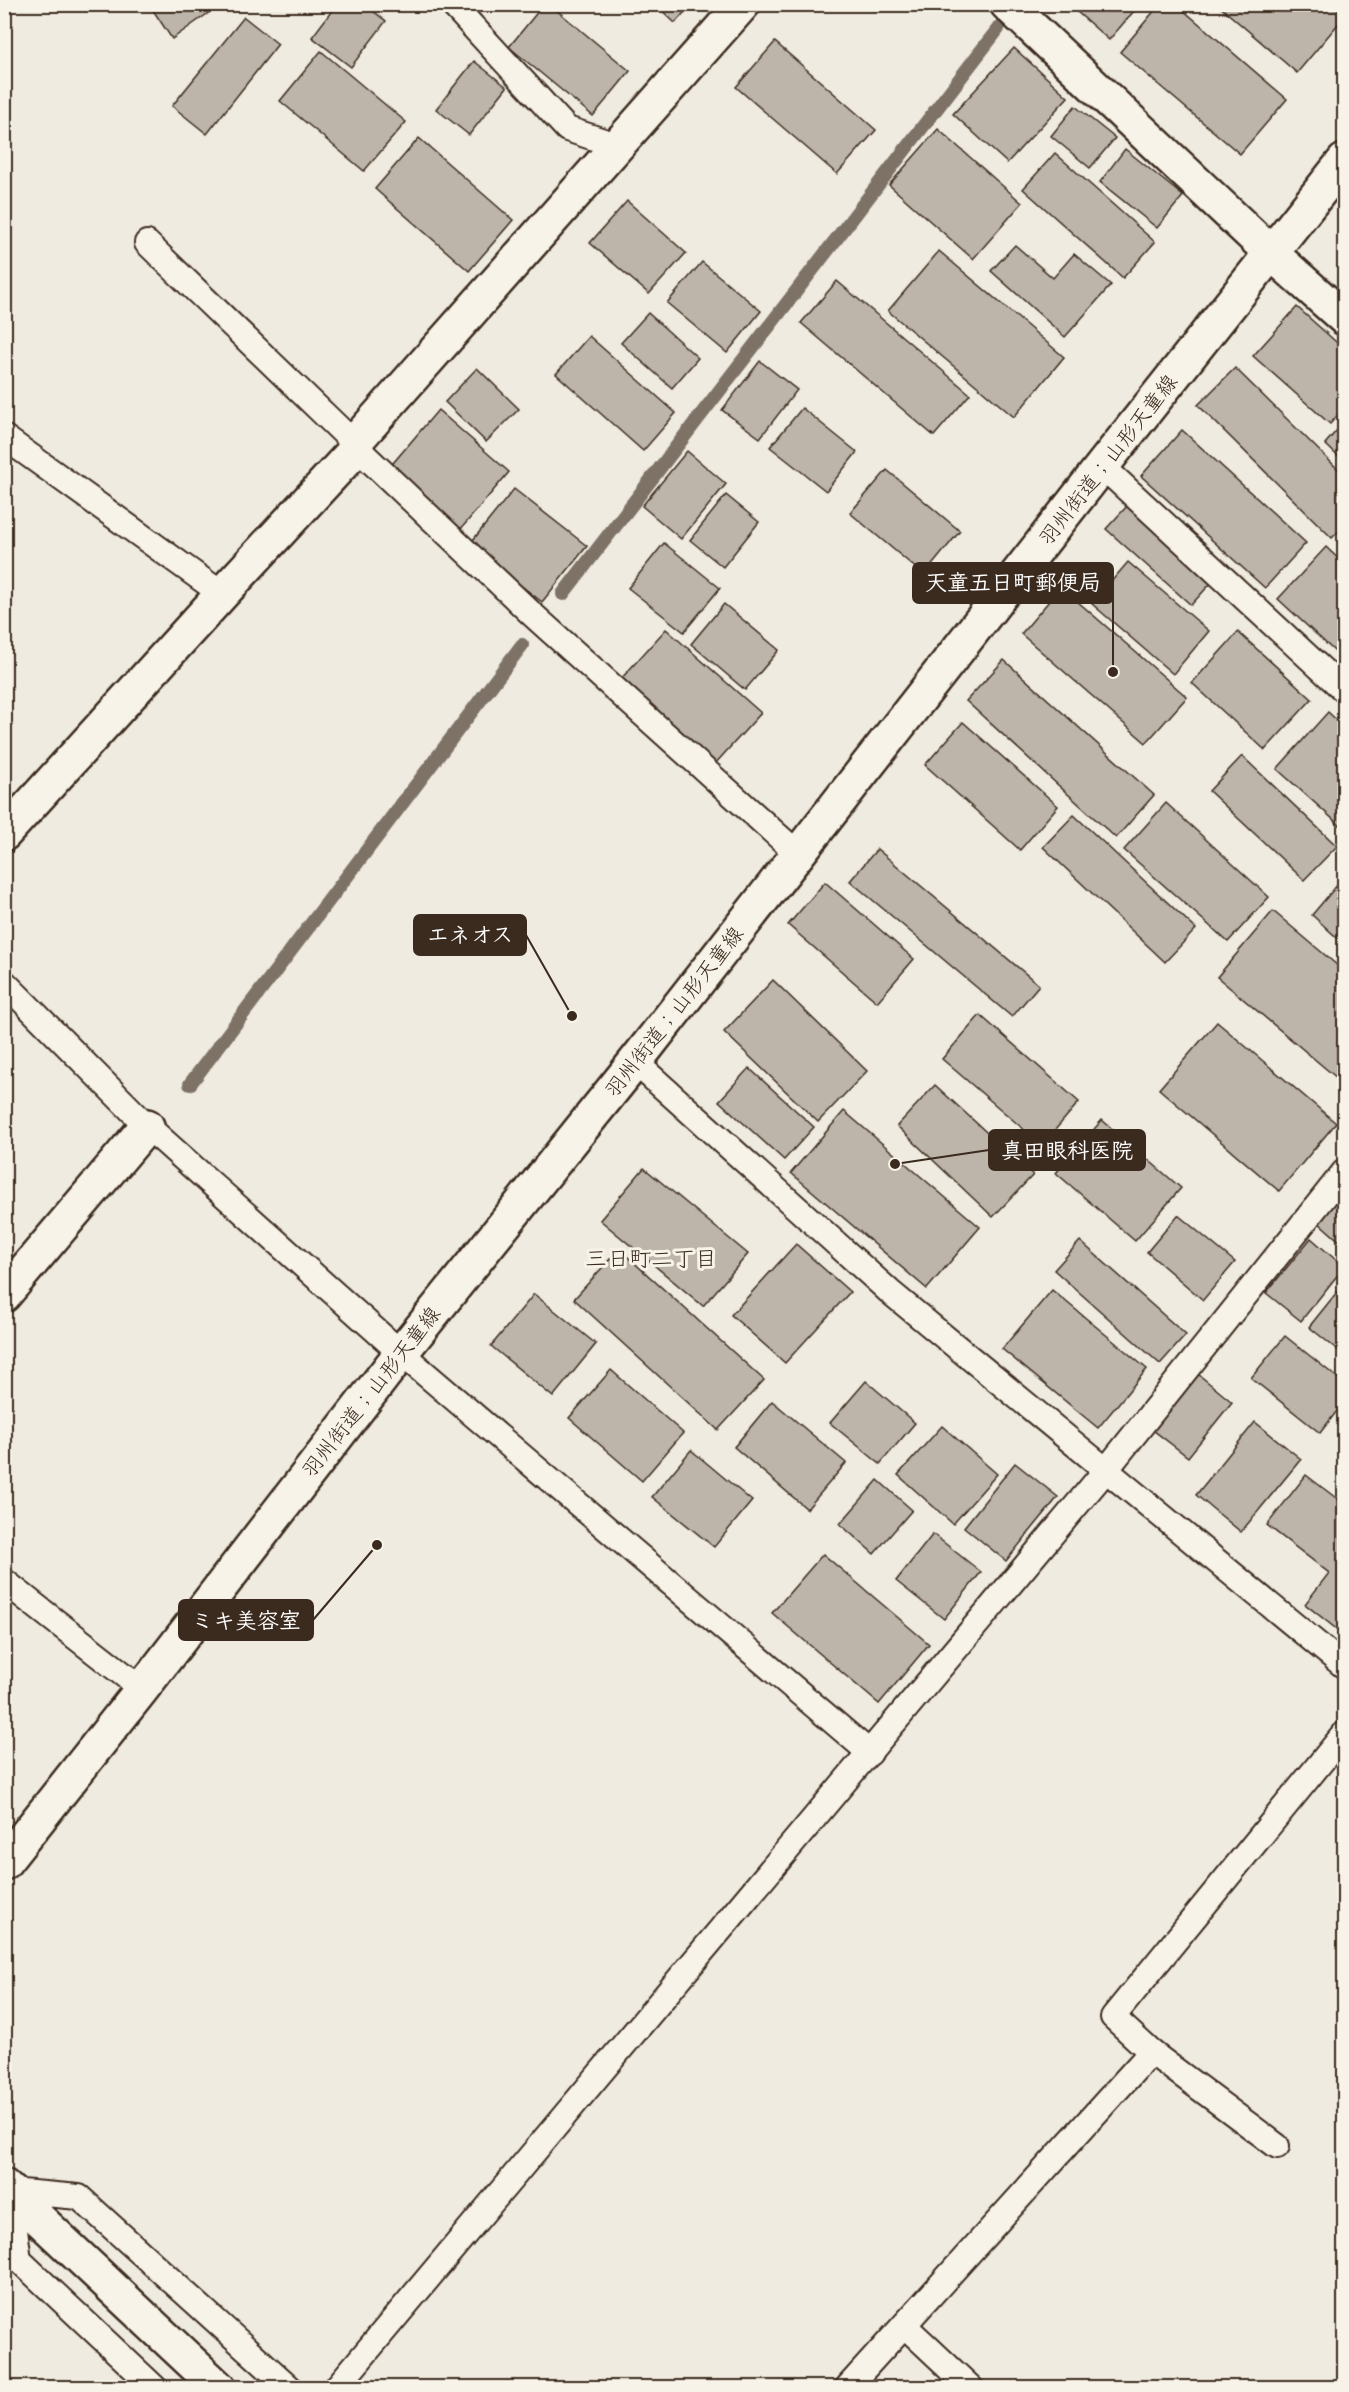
<svg xmlns="http://www.w3.org/2000/svg" width="1349" height="2392" viewBox="0 0 1349 2392" font-family="Dekko,'Klee One',sans-serif">
	<style>
		.lines { fill: none; stroke-linecap: round; stroke-linejoin: round }
		.stream { stroke: #7e7266; stroke-width: 14 }
		.building { fill: #bdb5aa; stroke: #3b2a1e; stroke-width: 1.5 }
		.service-casing { stroke: #3b2a1e; stroke-width: 28 }
		.minor-casing { stroke: #3b2a1e; stroke-width: 38 }
		.tertiary-casing { stroke: #3b2a1e; stroke-width: 38 }
		.primary-casing { stroke: #3b2a1e; stroke-width: 38 }
		.service { stroke: #f7f3e8; stroke-width: 24 }
		.minor { stroke: #f7f3e8; stroke-width: 33 }
		.tertiary { stroke: #f7f3e8; stroke-width: 33 }
		.primary { stroke: #f7f3e8; stroke-width: 33 }
		.labels { text-anchor: middle; stroke-width: 6; stroke-linejoin: round; paint-order: stroke }
		.street-label { font-size: 21px; fill: #3b2a1e; stroke: #f7f3e8 }
		.neighbourhood-label { font-size: 22px; fill: #3b2a1e; stroke: #f7f3e8 }
		.leader { fill: none; stroke: #3b2a1e; stroke-width: 2 }
		.callout-dot { fill: #3b2a1e; stroke: #f7f3e8; stroke-width: 2 }
		.callout { fill: #3b2a1e; stroke: #3b2a1e; stroke-width: 2 }
		.callout-label { font-size: 22px; text-anchor: middle; font-weight: bold; fill: #fff }
	</style>
	<rect width="100%" height="100%" fill="#efebe0"/>
	<filter id="ink" filterUnits="userSpaceOnUse"><feTurbulence type="fractalNoise" baseFrequency=".0167" numOctaves="2"/><feDisplacementMap in="SourceGraphic" scale="12" xChannelSelector="R" yChannelSelector="G"/><feConvolveMatrix kernelMatrix="1 2 1 2 8 2 1 2 1" color-interpolation-filters="sRGB"/></filter>
	<g filter="url(#ink)">
		<g class="lines">
			<g class="stream">
				<polyline points="563,594 998,29"/>
				<polyline points="190,1084 522,645"/>
			</g>
		</g>
		<g class="building">
			<polygon points="149,4 221,4 172,39"/>
			<polygon points="337,4 364,4 386,21 351,67 312,37"/>
			<polygon points="544,4 549,4 630,71 593,116 509,47"/>
			<polygon points="655,4 692,4 675,23"/>
			<polygon points="1068,4 1140,4 1109,40"/>
			<polygon points="1160,4 1176,4 1287,99 1240,154 1120,52"/>
			<polygon points="1217,4 1332,4 1344,17 1297,73"/>
			<polygon points="244,17 278,44 207,134 172,106"/>
			<polygon points="775,42 876,130 837,174 736,87"/>
			<polygon points="1014,48 1068,97 1007,163 953,114"/>
			<polygon points="321,51 406,122 364,171 280,101"/>
			<polygon points="474,61 507,87 469,135 436,109"/>
			<polygon points="1075,106 1115,138 1090,168 1051,136"/>
			<polygon points="938,129 1022,203 973,259 889,185"/>
			<polygon points="419,138 513,220 469,271 375,189"/>
			<polygon points="1125,149 1183,196 1157,228 1100,182"/>
			<polygon points="1055,153 1155,242 1123,278 1023,189"/>
			<polygon points="627,201 686,253 649,294 590,243"/>
			<polygon points="1015,245 1053,278 1074,254 1111,285 1065,337 991,271"/>
			<polygon points="939,251 1064,357 1014,417 888,311"/>
			<polygon points="702,262 761,311 727,353 667,303"/>
			<polygon points="837,281 970,394 934,436 801,323"/>
			<polygon points="1297,307 1344,349 1344,408 1330,424 1253,356"/>
			<polygon points="648,313 698,358 672,388 621,343"/>
			<polygon points="589,336 676,413 643,451 556,374"/>
			<polygon points="760,361 797,390 760,438 722,410"/>
			<polygon points="477,368 519,409 486,442 445,402"/>
			<polygon points="1235,368 1344,475 1344,526 1332,538 1198,405"/>
			<polygon points="802,408 857,452 826,491 770,447"/>
			<polygon points="438,410 509,472 460,530 388,469"/>
			<polygon points="1344,422 1344,462 1325,444"/>
			<polygon points="1182,430 1306,543 1265,588 1141,476"/>
			<polygon points="687,451 726,484 681,539 642,506"/>
			<polygon points="887,470 960,531 924,575 850,513"/>
			<polygon points="514,489 587,546 542,602 469,545"/>
			<polygon points="726,495 759,522 723,567 690,540"/>
			<polygon points="1128,505 1213,581 1191,605 1106,529"/>
			<polygon points="664,543 720,588 684,632 628,588"/>
			<polygon points="1326,547 1344,564 1344,660 1278,599"/>
			<polygon points="1128,562 1209,631 1173,674 1092,604"/>
			<polygon points="1061,587 1187,697 1146,743 1021,634"/>
			<polygon points="724,604 779,650 745,690 691,644"/>
			<polygon points="666,629 761,713 714,765 620,680"/>
			<polygon points="1238,632 1312,699 1265,750 1192,683"/>
			<polygon points="1004,660 1154,795 1116,838 966,701"/>
			<polygon points="1328,712 1344,727 1344,829 1277,769"/>
			<polygon points="963,722 1058,806 1020,850 925,765"/>
			<polygon points="1242,756 1337,846 1304,880 1209,791"/>
			<polygon points="1166,803 1269,897 1228,942 1124,850"/>
			<polygon points="1074,815 1196,929 1165,962 1043,847"/>
			<polygon points="877,849 1039,985 1012,1017 850,881"/>
			<polygon points="1344,877 1344,944 1312,915"/>
			<polygon points="825,882 914,959 877,1002 788,925"/>
			<polygon points="1273,911 1344,971 1344,1084 1217,977"/>
			<polygon points="773,980 867,1071 818,1122 724,1032"/>
			<polygon points="980,1015 1079,1102 1042,1145 942,1059"/>
			<polygon points="1217,1022 1336,1123 1279,1191 1159,1089"/>
			<polygon points="749,1068 814,1127 784,1160 719,1101"/>
			<polygon points="935,1085 1033,1175 993,1217 897,1126"/>
			<polygon points="844,1111 980,1227 927,1289 791,1173"/>
			<polygon points="1102,1120 1181,1188 1135,1241 1056,1173"/>
			<polygon points="644,1168 748,1254 703,1306 600,1220"/>
			<polygon points="1344,1192 1344,1245 1318,1222"/>
			<polygon points="1178,1215 1235,1262 1203,1300 1147,1252"/>
			<polygon points="1311,1238 1344,1267 1301,1321 1266,1293"/>
			<polygon points="1080,1241 1186,1335 1160,1364 1054,1270"/>
			<polygon points="796,1244 850,1292 785,1363 731,1315"/>
			<polygon points="619,1249 764,1380 718,1430 574,1299"/>
			<polygon points="1052,1290 1147,1369 1098,1428 1002,1349"/>
			<polygon points="1337,1292 1344,1298 1344,1355 1309,1327"/>
			<polygon points="534,1294 596,1344 553,1397 491,1346"/>
			<polygon points="1285,1336 1344,1383 1344,1402 1320,1433 1251,1378"/>
			<polygon points="611,1370 683,1433 642,1481 569,1418"/>
			<polygon points="1198,1374 1232,1402 1188,1457 1153,1430"/>
			<polygon points="866,1381 915,1423 880,1464 830,1423"/>
			<polygon points="772,1401 846,1463 807,1509 734,1447"/>
			<polygon points="1255,1422 1301,1459 1241,1532 1196,1495"/>
			<polygon points="942,1426 997,1474 953,1524 898,1475"/>
			<polygon points="691,1450 752,1501 714,1547 652,1497"/>
			<polygon points="1015,1463 1058,1497 1006,1561 964,1527"/>
			<polygon points="1306,1475 1344,1504 1344,1635 1305,1604 1329,1573 1267,1525"/>
			<polygon points="878,1480 912,1510 874,1554 840,1524"/>
			<polygon points="933,1534 981,1572 944,1619 896,1581"/>
			<polygon points="823,1554 929,1644 879,1704 772,1613"/>
		</g>
		<g class="lines">
			<g class="service-casing">
				<g id="service">
					<polyline points="452,4 567,129 616,145"/>
					<polyline points="147,243 354,443"/>
					<polyline points="4,437 222,594"/>
					<polyline points="357,448 533,615 798,854"/>
					<polyline points="1102,466 1344,690"/>
					<polyline points="4,982 147,1126 401,1353 870,1753"/>
					<polyline points="635,1062 890,1292 1344,1666"/>
					<polyline points="4,1581 142,1689"/>
					<polyline points="1151,2052 1277,2146"/>
					<polyline points="904,2325 971,2388"/>
					<polyline points="155,2388 19,2260 10,2191 79,2197 290,2388"/>
					<polyline points="336,2388 1106,1470 1344,1172"/>
					<polyline points="847,2388 1151,2052 1113,2017 1344,1734"/>
				</g>
			</g>
			<g class="minor-casing">
				<g id="minor">
					<polyline points="1007,4 1271,253 1344,318"/>
					<polyline points="4,834 222,594 357,448 354,443 743,4"/>
					<polyline points="4,1295 147,1126"/>
				</g>
			</g>
			<g class="tertiary-casing">
				<polyline id="tertiary" points="4,2186 219,2388"/>
			</g>
			<g class="primary-casing">
				<polyline id="primary" points="4,1863 142,1689 401,1353 635,1062 1102,466 1344,161"/>
			</g>
			<use href="#service" class="service"/>
			<use href="#minor" class="minor"/>
			<use href="#tertiary" class="tertiary"/>
			<use href="#primary" class="primary"/>
		</g>
	</g>
	<g class="labels">
		<g class="street-label">
			<text transform="translate(1108 460) rotate(-52)" y="7">羽州街道；山形天童線</text>
			<text transform="translate(674 1012) rotate(-52)" y="7">羽州街道；山形天童線</text>
			<text transform="translate(371 1392) rotate(-52)" y="7">羽州街道；山形天童線</text>
		</g>
		<g class="neighbourhood-label">
			<text x="651" y="1266">三日町二丁目</text>
		</g>
	</g>
	<path class="leader" d="M1113 672L1113 583M572 1016L526 935M895 1164L989 1150M377 1545L313 1620"/>
	<g class="callout-dot">
		<circle cx="1113" cy="672" r="6"/>
		<circle cx="572" cy="1016" r="6"/>
		<circle cx="895" cy="1164" r="6"/>
		<circle cx="377" cy="1545" r="6"/>
	</g>
	<g class="callout">
		<rect x="913" y="563" width="200" height="40" rx="6"/>
		<rect x="414" y="915" width="112" height="40" rx="6"/>
		<rect x="989" y="1130" width="156" height="40" rx="6"/>
		<rect x="179" y="1600" width="134" height="40" rx="6"/>
	</g>
	<g class="callout-label">
		<text x="1013" y="590">天童五日町郵便局</text>
		<text x="470" y="942">エネオス</text>
		<text x="1067" y="1158">真田眼科医院</text>
		<text x="246" y="1628">ミキ美容室</text>
	</g>
	<rect width="1349" height="2392" fill="none" stroke="#f7f3e8" stroke-width="24"/>
	<rect x="12" y="12" width="1325" height="2368" fill="none" stroke="#3b2a1e" stroke-width="2" filter="url(#ink)"/>
</svg>
